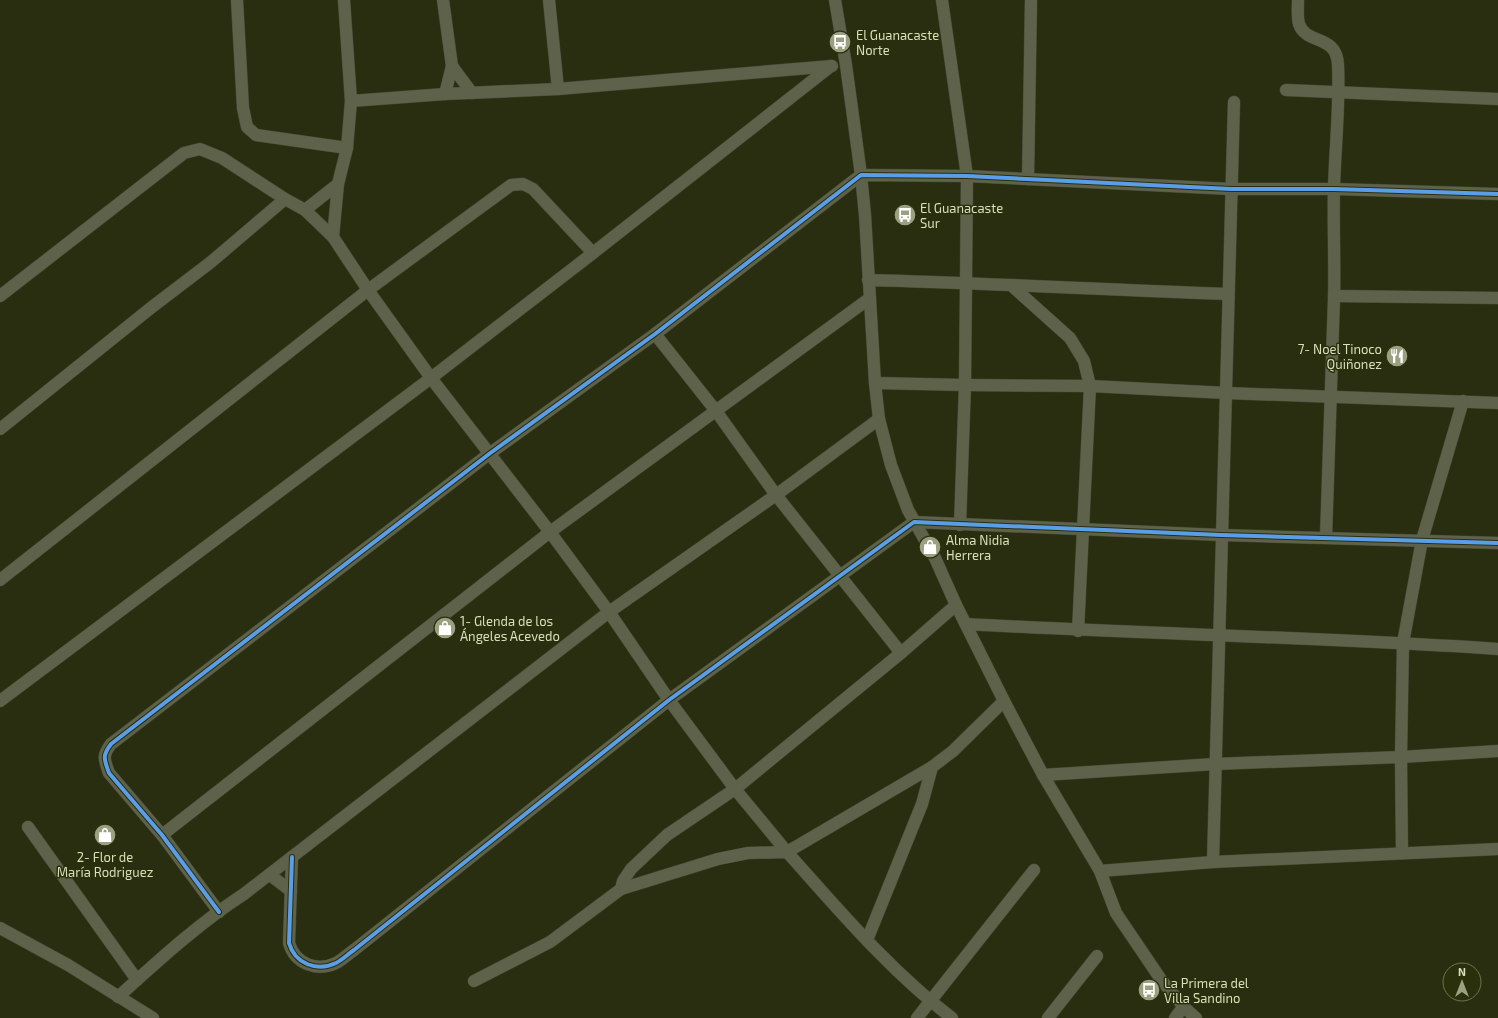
<svg xmlns="http://www.w3.org/2000/svg" width="1498" height="1018" viewBox="0 0 1498 1018" font-family="'Exo 2',sans-serif">
	<style>
		.lines { fill: none; stroke-linecap: round; stroke-linejoin: round }
		.minor-casing { stroke: #434731; stroke-width: 13 }
		.minor { stroke: #5e624a; stroke-width: 12 }
		.cycleway-casing { stroke: #2a2f0c; stroke-width: 6 }
		.cycleway { stroke: #5a9eea; stroke-width: 4 }
		.labels { text-anchor: middle; stroke-width: 3; stroke-linejoin: round; paint-order: stroke }
		.poi-label { font-size: 13px; fill: #d7dfbd; stroke: #2a2f0c; text-anchor: start }
	</style>
	<rect width="100%" height="100%" fill="#2a2e11"/>
	<g class="lines">
		<g class="minor-casing">
			<g id="minor">
				<polyline points="237,0 243,108 247,127 256,135 347,148"/>
				<polyline points="344,0 351,101 445,94 558,89 832,66"/>
				<polyline points="443,0 452,66 445,94"/>
				<polyline points="549,0 558,89"/>
				<polyline points="835,0 846,65 861,175 865,215 875,383 879,419 891,465 908,510 935,558 956,605 1004,701 1043,775 1100,871 1116,913 1162,981 1186,1009 1196,1018"/>
				<polyline points="942,0 967,176 965,385 960,525"/>
				<path d="M1298,0C1298,8 1297,17 1299,24C1306,45 1337,34 1338,65C1340,106 1335,147 1334,189C1333,225 1335,261 1334,298C1332,378 1328,457 1326,537"/>
				<polyline points="452,66 472,93"/>
				<polyline points="1286,90 1498,99"/>
				<polyline points="351,101 347,148 338,184 333,237 368,290 431,378 550,532 609,612 669,700 735,789 787,852 932,767 953,751 1004,701"/>
				<polyline points="1028,179 1031,0"/>
				<polyline points="305,210 338,184"/>
				<path d="M868,280C988,283 1108,290 1228,294"/>
				<polyline points="1012,286 1070,338 1084,361 1090,386 1078,631"/>
				<polyline points="0,296 184,153 200,149 222,158 285,199"/>
				<polyline points="1334,296 1498,298"/>
				<polyline points="655,334 716,411 776,495 901,653"/>
				<polyline points="875,383 965,385 1090,386 1226,393 1498,403"/>
				<polyline points="0,429 152,307 211,262 285,199 305,210 333,237"/>
				<polyline points="0,580 368,290 511,185 523,184 533,189 593,253"/>
				<path d="M966,624C1143,634 1321,637 1498,649"/>
				<polyline points="0,701 431,378 593,253 831,66"/>
				<polyline points="1043,775 1215,764 1401,757 1498,751"/>
				<polyline points="28,827 137,980"/>
				<polyline points="162,835 550,532 870,298"/>
				<polyline points="1402,853 1401,757 1403,643 1422,540 1463,401"/>
				<path d="M292,857L289,943C295,964 317,972 336,963C342,960 348,954 354,950L669,700L914,522L1221,535L1498,543"/>
				<polyline points="1213,862 1234,102"/>
				<polyline points="1100,871 1213,862 1498,849"/>
				<polyline points="270,875 291,891"/>
				<path d="M621,889L718,859L748,853L787,852C839,910 890,971 952,1018"/>
				<path d="M219,912L162,835L109,773C104,759 102,756 111,744L489,454L655,334L861,175L967,176L1231,189H1334L1498,194"/>
				<polyline points="0,928 68,965 153,1018"/>
				<polyline points="867,940 922,804 932,767"/>
				<polyline points="474,981 550,942 621,889 623,881 631,869 667,835 735,789 901,653 956,605"/>
				<path d="M118,997C159,960 198,924 244,894L609,612L776,495L879,419"/>
				<polyline points="917,1018 1034,870"/>
				<polyline points="1048,1018 1097,956"/>
				<polyline points="1175,1018 1184,1006"/>
			</g>
		</g>
		<use href="#minor" class="minor"/>
		<g class="cycleway-casing">
			<g id="cycleway">
				<path d="M292,857L289,943C295,964 317,972 336,963C342,960 348,954 354,950L669,700L914,522L1221,535L1498,543"/>
				<path d="M219,912L162,835L109,773C104,759 102,756 111,744L489,454L655,334L861,175L967,176L1231,189H1334L1498,194"/>
			</g>
		</g>
		<use href="#cycleway" class="cycleway"/>
	</g>
	<defs>
		<g id="bus-disc" transform="scale(1.15)"><circle r="9.5" fill="#9aa181" stroke="#2a2f0c"/><path d="M-5-6H5V4H4V6H2V4H-2V6H-4V4H-5ZM-3.5-4V0h7V-4ZM-3.5 1.2v1.5H-2V1.2ZM2 1.2v1.5H3.5V1.2Z" fill="#fff"/></g>
		<g id="restaurant-disc" transform="scale(1.15)"><circle r="9.5" fill="#9aa181" stroke="#2a2f0c"/><path d="M-5-6h1v4h1v-4h1v4h1v-4h1v5L-1.5 .5V6h-2V.5L-5-1ZM5-6V6H3V1.5H1.5Q1.5-4 5-6Z" fill="#fff"/></g>
		<g id="shop-disc" transform="scale(1.15)"><circle r="9.5" fill="#9aa181" stroke="#2a2f0c"/><path d="M-5-2.5h2.3a2.7 3.5 0 0 1 5.4 0H5L5.5 6h-11ZM-1.5-2.5h3a1.5 2.3 0 0 0-3 0Z" fill="#fff"/></g>
	</defs>
	<g fill-rule="evenodd">
		<use href="#bus-disc" x="840" y="42"/>
		<use href="#bus-disc" x="905" y="215"/>
		<use href="#restaurant-disc" x="1397" y="356"/>
		<use href="#shop-disc" x="930" y="547"/>
		<use href="#shop-disc" x="445" y="628"/>
		<use href="#shop-disc" x="105" y="835"/>
		<use href="#bus-disc" x="1149" y="990"/>
	</g>
	<g class="labels">
		<g class="poi-label">
			<text x="856" y="40">El Guanacaste<tspan x="856" dy="15">Norte</tspan></text>
			<text x="920" y="213">El Guanacaste<tspan x="920" dy="15">Sur</tspan></text>
			<text x="1382" y="354" text-anchor="end">7- Noel Tinoco<tspan x="1382" dy="15">Quiñonez</tspan></text>
			<text x="946" y="545">Alma Nidia<tspan x="946" dy="15">Herrera</tspan></text>
			<text x="460" y="626">1- Glenda de los<tspan x="460" dy="15">Ángeles Acevedo</tspan></text>
			<text x="105" y="862" text-anchor="middle">2- Flor de<tspan x="105" dy="15">María Rodriguez</tspan></text>
			<text x="1164" y="988">La Primera del<tspan x="1164" dy="15">Villa Sandino</tspan></text>
		</g>
	</g>
	<g transform="translate(1462 982)"><circle r="19" fill="#2a2f0c" stroke="#6f7553"/>
	<path d="M0-3L7 15L0 10L-7 15Z" fill="#9aa181"/>
	<text y="-6" font-size="11" font-weight="bold" text-anchor="middle" fill="#d7dfbd">N</text>
	</g>
</svg>
